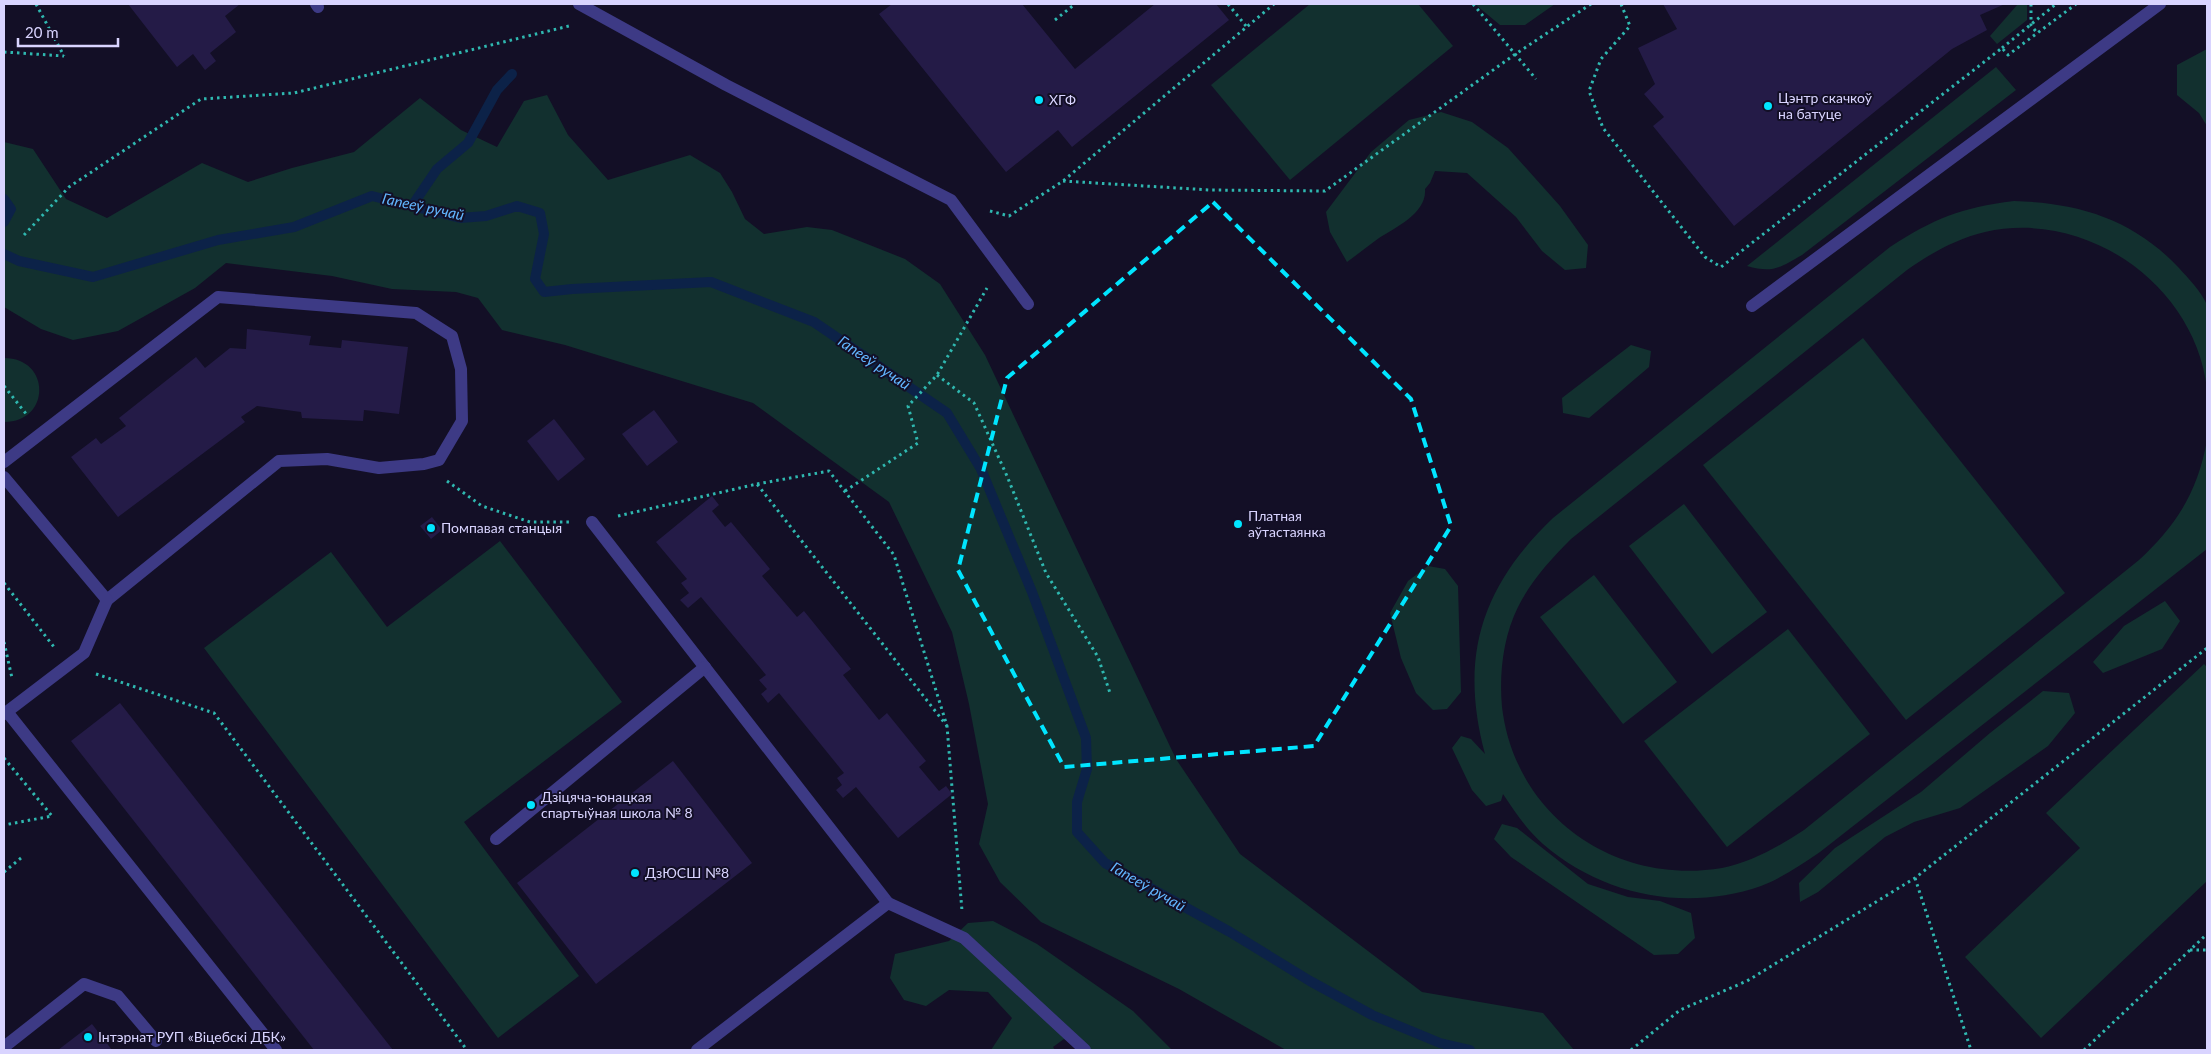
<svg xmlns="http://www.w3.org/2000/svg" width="2211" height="1054" viewBox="0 0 2211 1054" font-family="Lato,sans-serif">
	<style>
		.green { fill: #12302f }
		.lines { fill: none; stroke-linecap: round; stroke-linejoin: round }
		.stream { stroke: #0c2248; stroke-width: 10 }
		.building { fill: #241b47 }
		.path { stroke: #2fb8b0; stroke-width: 3; stroke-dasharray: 2.5 4; stroke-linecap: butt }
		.minor { stroke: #3d3a85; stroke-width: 12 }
		.marked { fill: none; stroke: #00e5ff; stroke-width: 4; stroke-dasharray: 10 6; stroke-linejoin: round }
		.poi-dot { fill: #00e5ff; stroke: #130f26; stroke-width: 2 }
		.labels { text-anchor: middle; stroke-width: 4; stroke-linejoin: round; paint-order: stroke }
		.poi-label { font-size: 14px; fill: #d9d4ff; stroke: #130f26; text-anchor: start }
		.water-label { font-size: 15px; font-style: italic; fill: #62b6ff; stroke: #130f26 }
	</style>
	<rect width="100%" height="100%" fill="#130f26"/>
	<g class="green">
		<polygon points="1310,4 1418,4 1453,46 1290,180 1211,85"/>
		<polygon points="1469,4 1555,4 1525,25 1500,25 1476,5"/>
		<polygon points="2018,4 2027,4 2027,20 1997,44 1990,36"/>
		<polygon points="2207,49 2207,126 2199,113 2177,95 2177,65"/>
		<path d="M1996,67L2016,90L1802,255C1780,268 1772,273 1747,266Z"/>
		<polygon points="547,95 568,135 608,180 690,155 720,173 732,192 745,219 764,234 807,227 832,230 905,259 940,284 985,355 1176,759 1240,854 1422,992 1543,1013 1574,1050 1286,1050 1179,989 1041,922 1000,882 979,844 988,804 969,704 952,632 889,502 753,403 565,345 502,330 478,298 456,292 392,289 332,276 226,263 195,288 118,331 73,340 41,329 4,307 4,142 33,149 66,199 107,218 202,163 248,182 292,168 354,152 420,98 461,130 497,147 524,101"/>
		<path d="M1441,112L1472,122L1508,148L1560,206L1588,245L1586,268L1565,270L1542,251L1516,217L1467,173L1435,171L1430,183L1425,189C1427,213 1396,227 1379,238C1368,246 1358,254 1347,262L1330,232L1326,212L1371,152L1409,120Z"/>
		<path d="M2014,201C2079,203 2133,219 2179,268C2188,278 2201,291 2207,305C2211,314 2207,374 2207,389C2195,285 2087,209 1985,232C1956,239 1931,253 1907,270L1571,539C1550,560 1531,581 1518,607C1503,637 1499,674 1502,707C1515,816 1615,886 1722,868C1752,862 1778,847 1804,830L2139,560C2177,525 2198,491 2207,440V549L1820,852C1801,865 1782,878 1761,886C1686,912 1603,896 1543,844C1527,830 1515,812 1503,794L1501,801L1486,806L1472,790L1452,748L1461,736L1471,739L1485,754C1459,657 1481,587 1553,518L1890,247C1935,218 1960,208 2014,201Z"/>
		<polygon points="1863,338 2065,593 1906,720 1703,465"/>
		<polygon points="1631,345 1651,351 1649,367 1589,418 1563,413 1562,398"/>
		<path d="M4,358C51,358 51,422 4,422Z"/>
		<polygon points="1684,504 1767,612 1712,654 1629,546"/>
		<polygon points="500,541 622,702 464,822 579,976 498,1038 204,648 331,552 387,627"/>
		<polygon points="1428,566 1445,569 1458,586 1461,692 1447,709 1433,710 1416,693 1401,658 1390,613 1408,581"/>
		<polygon points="1594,575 1677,682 1623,724 1540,617"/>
		<polygon points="2165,601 2180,621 2162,649 2103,673 2093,662 2124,626"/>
		<polygon points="1788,629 1870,734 1727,847 1644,741"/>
		<polygon points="2204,664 2207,667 2207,881 2041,1038 1965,957 2080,848 2046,813"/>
		<polygon points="2043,691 2069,693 2075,713 2048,746 1960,808 1914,822 1885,837 1818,892 1800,902 1799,883 1835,848 1921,792 1990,733"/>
		<polygon points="1502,824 1517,828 1588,884 1628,897 1660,901 1691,913 1695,938 1678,954 1654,955 1511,857 1494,839"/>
		<polygon points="993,921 1037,944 1133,1011 1172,1050 1088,1050 1064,1039 1053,1047 1055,1050 991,1050 1012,1018 988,992 949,990 926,1006 904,1000 890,978 895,954 949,941 968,923"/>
	</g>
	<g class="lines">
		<g class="stream">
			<polyline points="4,199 11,209 4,222"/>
			<polyline points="412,206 437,169 468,143 497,90 512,74"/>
			<polyline points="4,254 19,261 93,277 218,240 294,227 372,196 460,218 486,216 517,206 540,213 544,234 535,279 544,292 572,289 711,282 814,322 947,413 981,469 1032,592 1086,738 1087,769 1077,802 1077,832 1105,863 1230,932 1310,981 1372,1015 1440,1043 1470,1050"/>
		</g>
	</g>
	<g class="building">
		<polygon points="128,4 240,4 225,16 236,32 210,53 216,61 205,70 193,54 177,67"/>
		<polygon points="892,4 1022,4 1075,69 1155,4 1216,4 1229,20 1072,147 1058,130 1006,172 879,14"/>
		<polygon points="1663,4 2005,4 1980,15 1987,30 1952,49 1734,226 1653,126 1664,117 1644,94 1655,84 1638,48 1677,29"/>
		<polygon points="247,329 311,336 309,345 341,348 342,340 408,347 399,414 364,410 363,421 302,418 301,412 257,406 241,417 245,422 118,517 71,457 96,438 101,444 126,426 119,418 196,357 205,368 230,348 246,349"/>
		<polygon points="654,410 678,442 647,466 622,434"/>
		<polygon points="554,419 585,459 558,481 527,441"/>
		<polygon points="712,496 719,505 712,511 725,527 731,522 770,569 762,576 797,617 804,611 851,669 843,675 879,720 887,713 926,761 919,767 939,791 946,786 952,794 898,838 856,787 843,798 836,790 842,785 837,778 844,773 779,693 768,703 761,694 767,689 759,680 766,675 701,597 688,608 680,600 689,593 681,583 687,579 656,542"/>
		<polygon points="432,517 442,530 431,539 420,526"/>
		<polygon points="120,703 393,1050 314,1050 71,741"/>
		<polygon points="673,761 752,863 596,984 517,883"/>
		<polygon points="92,1024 112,1050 58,1050"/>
	</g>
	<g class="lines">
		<g class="path">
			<polyline points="36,4 64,56"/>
			<polyline points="1228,4 1246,26"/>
			<polyline points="1473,4 1536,79"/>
			<polyline points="1621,4 1630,26 1601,59 1589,91 1603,128 1705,257 1721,267 2002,48 2008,55 2076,4"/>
			<polyline points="2031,4 2031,25 2037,33"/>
			<polyline points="1055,20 1075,4"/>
			<polyline points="2002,48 2056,4"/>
			<polyline points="4,52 64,56"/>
			<polyline points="1063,181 1210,190 1325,191 1514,55 1591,4"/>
			<polyline points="990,211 1009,216 1063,181 1274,4"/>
			<polyline points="24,235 69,187 201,99 294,93 569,26"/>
			<polyline points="937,375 974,403 1007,476 1046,573 1098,657 1110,693"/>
			<polyline points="4,386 27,415"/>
			<polyline points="447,481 482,506 530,522 570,522"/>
			<polyline points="757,484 829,471 894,555 947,726 962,911"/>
			<polyline points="845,491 918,443 908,406 937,375 987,288"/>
			<polyline points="618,516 757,484 947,726"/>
			<polyline points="4,583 54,647"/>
			<polyline points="4,642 12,678"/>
			<polyline points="96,674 214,713 467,1050"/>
			<polyline points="4,758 52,816 4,825"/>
			<polyline points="4,872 21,858"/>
			<polyline points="1915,878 1971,1050"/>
			<polyline points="2190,950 2207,950"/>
			<polyline points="1631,1050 1680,1010 1747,981 1915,878 2207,648"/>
			<polyline points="2084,1050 2207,934"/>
		</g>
		<g class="minor">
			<polyline points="316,4 318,7"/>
			<polyline points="579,4 726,85 951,200 1028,304"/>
			<polyline points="1752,306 2160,4"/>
			<polyline points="4,462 218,297 416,313 452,336 461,369 462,421 439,460 424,464 379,468 327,459 279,461 107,600"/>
			<polyline points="4,477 107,600 84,653 4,714"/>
			<polyline points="592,522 888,903"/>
			<polyline points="8,713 276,1050"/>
			<polyline points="496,839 705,667"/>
			<polyline points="4,1047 84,984 118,996 156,1041"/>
			<polyline points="697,1050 888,903 964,938 1085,1050"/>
		</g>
	</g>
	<path class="marked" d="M1213,202L1411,399L1451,526L1314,746L1064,767L958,570L1007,378Z"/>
	<g class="poi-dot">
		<circle cx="1039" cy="100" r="5"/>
		<circle cx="1768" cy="106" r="5"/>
		<circle cx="1238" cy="524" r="5"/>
		<circle cx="431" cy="528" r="5"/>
		<circle cx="531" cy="805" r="5"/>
		<circle cx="635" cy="873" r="5"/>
		<circle cx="88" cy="1037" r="5"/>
	</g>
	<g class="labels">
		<g class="poi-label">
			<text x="1778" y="103">Цэнтр скачкоў<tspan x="1778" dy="16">на батуце</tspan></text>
			<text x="1049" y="105">ХГФ</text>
			<text x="1248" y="521">Платная<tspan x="1248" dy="16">аўтастаянка</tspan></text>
			<text x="441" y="533">Помпавая станцыя</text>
			<text x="541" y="802">Дзіцяча-юнацкая<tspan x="541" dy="16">спартыўная школа № 8</tspan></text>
			<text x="645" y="878">ДзЮСШ №8</text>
			<text x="98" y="1042">Інтэрнат РУП «Віцебскі ДБК»</text>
		</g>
		<g class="water-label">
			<text transform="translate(423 207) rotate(12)" y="5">Гапееў ручай</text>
			<text transform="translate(874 363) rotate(34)" y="5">Гапееў ручай</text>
			<text transform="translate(1148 887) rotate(30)" y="5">Гапееў ручай</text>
		</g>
	</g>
	<rect width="2211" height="1054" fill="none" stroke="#d9d4ff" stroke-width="10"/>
	<path d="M18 38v8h100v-8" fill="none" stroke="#d9d4ff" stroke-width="2.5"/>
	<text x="25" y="38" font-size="15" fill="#d9d4ff" stroke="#130f26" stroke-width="4" paint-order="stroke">20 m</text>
</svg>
